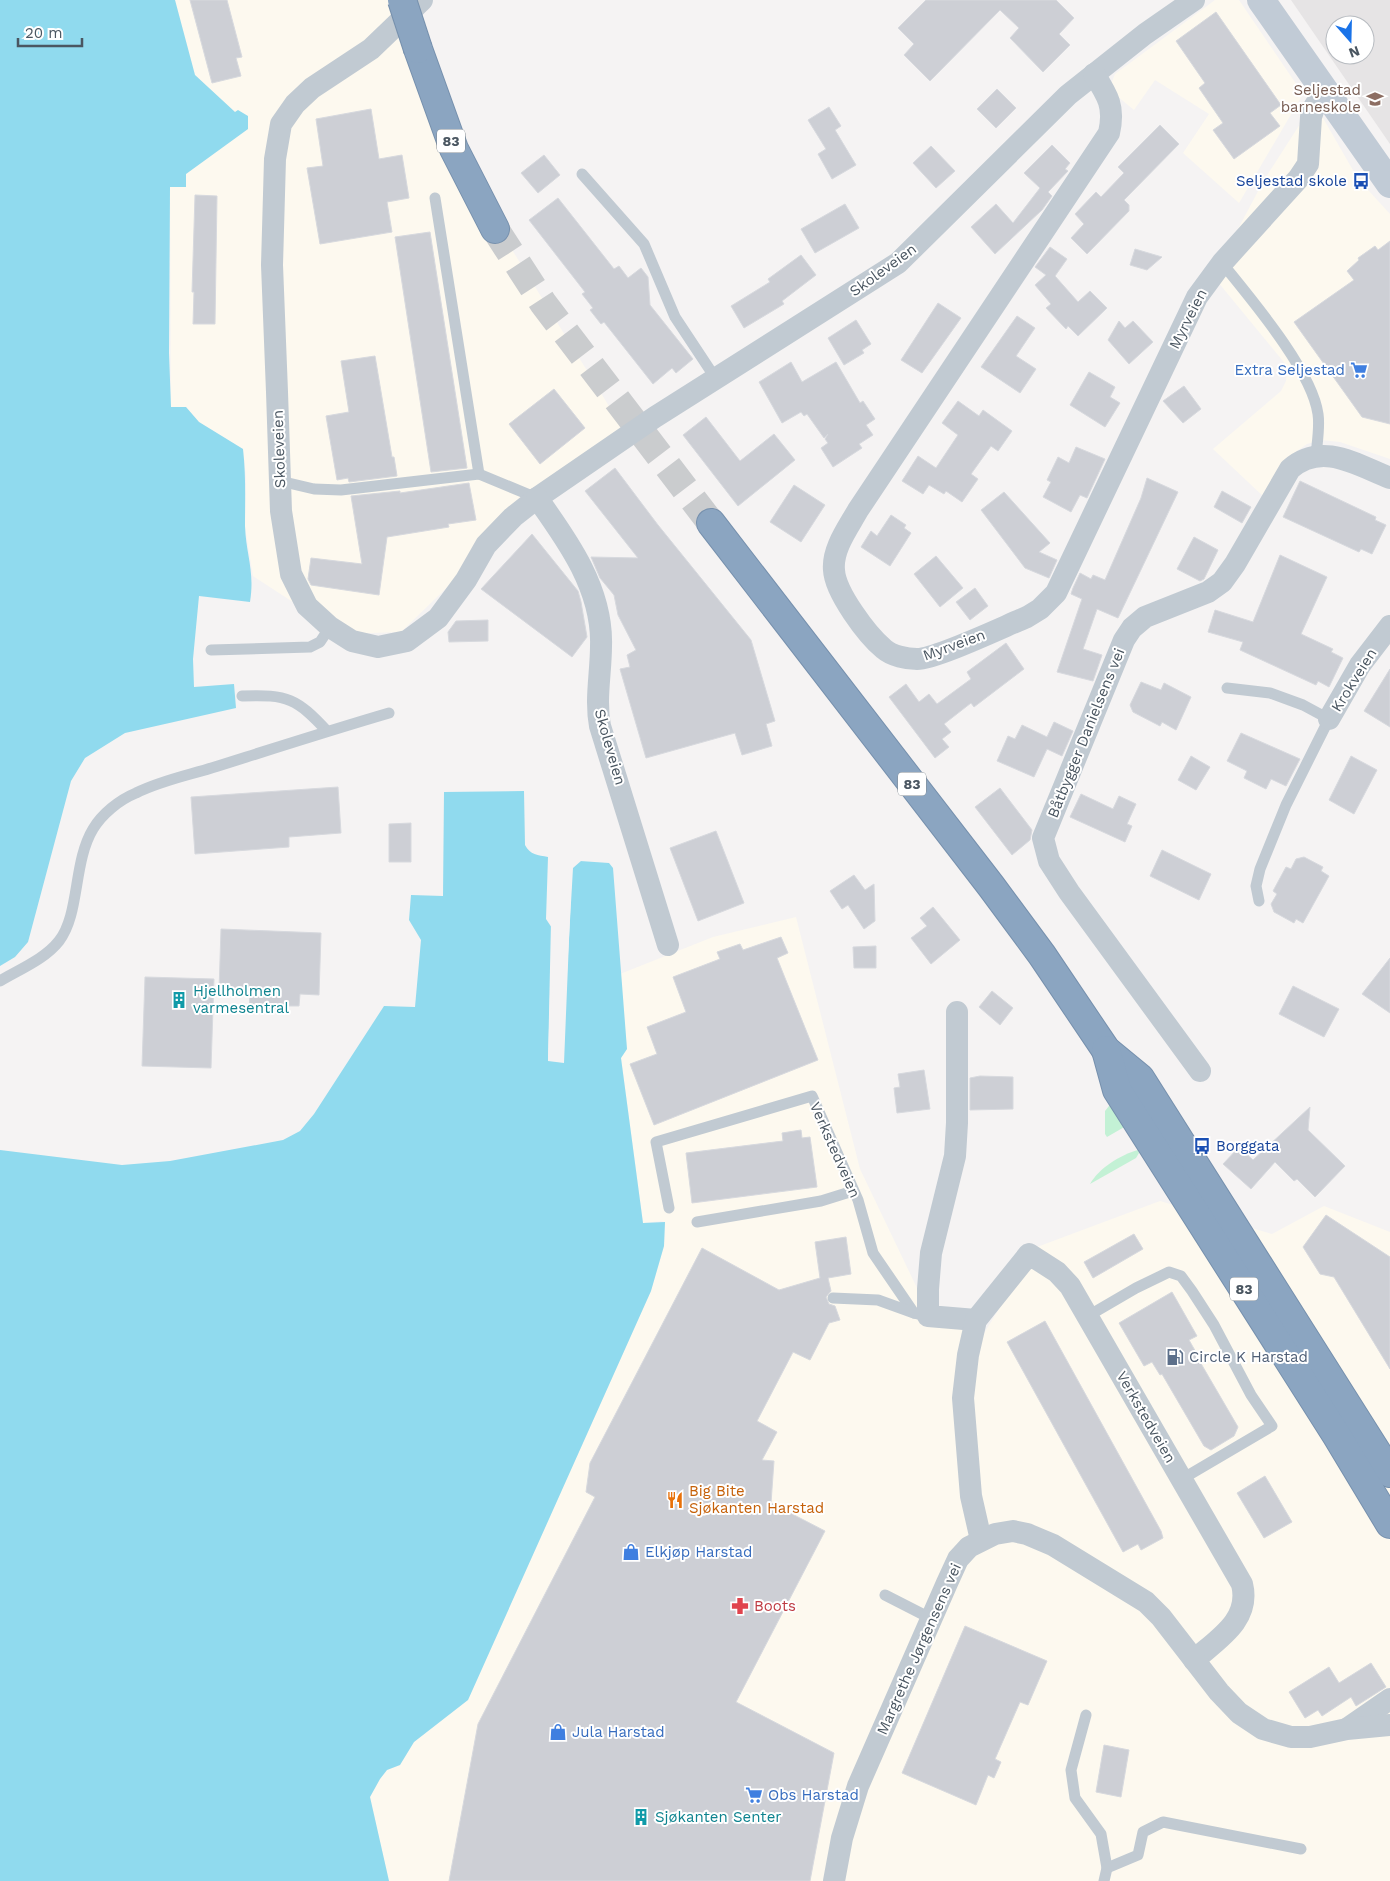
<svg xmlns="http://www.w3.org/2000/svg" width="1390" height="1881" viewBox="0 0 1390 1881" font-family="'Work Sans',sans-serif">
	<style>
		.commercial { fill: #fdf9ef }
		.education { fill: #e6e4e5; fill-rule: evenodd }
		.green { fill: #c3f1d5 }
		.water { fill: #90daee }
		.pier { fill: #f5f3f3 }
		.building { fill: #cdcfd5; stroke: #d7d9de }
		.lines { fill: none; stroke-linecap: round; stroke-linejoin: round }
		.highway-tunnel { stroke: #caccce; stroke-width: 28; stroke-dasharray: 28 14; stroke-linecap: butt }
		.highway-casing { stroke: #7690ad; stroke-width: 30 }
		.lane { stroke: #c1cad2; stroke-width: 11 }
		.street { stroke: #c1cad2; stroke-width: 22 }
		.secondary { stroke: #c1cbd6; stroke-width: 28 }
		.highway { stroke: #8ba5c1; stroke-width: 28 }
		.highway-bridge-casing { stroke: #7690ad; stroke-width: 30; stroke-linecap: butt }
		.highway-bridge { stroke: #8ba5c1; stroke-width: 28 }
		.labels { text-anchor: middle; stroke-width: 4; stroke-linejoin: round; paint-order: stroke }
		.shield { fill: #fff; stroke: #808990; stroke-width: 1 }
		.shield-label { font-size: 14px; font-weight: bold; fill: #4a5661 }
		.education-label { font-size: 15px; fill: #785e54; stroke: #fff; text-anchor: end }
		.transit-label { font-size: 15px; fill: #164399; stroke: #fff; text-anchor: end }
		.street-label { font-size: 15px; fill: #4a5661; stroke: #fff }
		.shop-label { font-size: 15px; fill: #366cbe; stroke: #fff; text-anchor: start }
		.culture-label { font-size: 15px; fill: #0d838f; stroke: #fff; text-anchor: start }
		.service-label { font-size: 15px; fill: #4e5e75; stroke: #fff; text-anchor: start }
		.food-label { font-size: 15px; fill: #c56008; stroke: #fff; text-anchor: start }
		.health-label { font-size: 15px; fill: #be3a42; stroke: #fff; text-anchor: start }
	</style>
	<rect width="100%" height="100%" fill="#f5f3f3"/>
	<g class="commercial">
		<polygon points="175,0 405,0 501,232 630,440 532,505 401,632 342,634 253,576 245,527 246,477 243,449 199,422 186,407 171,407 170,187 186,187 186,174 248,129 235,112 195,75"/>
		<polygon points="1215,0 1239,0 1303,94 1239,203 1183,153 1209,114 1155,80 1134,110 1117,96 1111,84 1115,74"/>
		<polygon points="1319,111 1358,179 1390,214 1390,459 1340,442 1321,440 1307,444 1291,455 1265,498 1213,449 1281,391 1286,381 1287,366 1213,276 1264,180 1300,124"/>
		<polygon points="796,917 860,1169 928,1311 983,1335 1037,1247 1160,1201 1272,1234 1324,1206 1390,1232 1390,1881 389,1881 370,1797 380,1779 387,1770 400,1765 414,1742 468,1700 651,1291 664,1246 665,1222 661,1221 643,1223 621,1058 627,1049 620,974 713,937"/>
	</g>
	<path class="education" d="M1291,0H1390V144ZM1335,25H1365V55H1335Z"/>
	<g class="green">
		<polygon points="1109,1106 1111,1106 1126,1126 1107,1137 1105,1134 1105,1111"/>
		<path d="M1138,1150L1139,1153L1136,1158L1090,1184C1099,1168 1120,1155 1138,1150Z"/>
	</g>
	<g class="water">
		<path d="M0,0H175L195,75L235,112L238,110L248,116V129L186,174V187H170L169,353L171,407H186L199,422L243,449C246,475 245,500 245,526C246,555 255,571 250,602L199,596L193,659L194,687L234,684L236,708L125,733L85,758L71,781L28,942L15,957L0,966Z"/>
		<path d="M524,791L525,845C530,855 538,855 548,857L546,919L552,928L548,1061L564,1063L572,867L580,861L609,863L613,868L627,1049L621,1058L643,1223L665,1222L664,1246L651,1291L468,1700L414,1742L400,1765L387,1770L380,1779L370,1797L389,1881H0V1150L122,1165L170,1161L283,1140L300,1131L314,1114L384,1006L415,1007L421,940L409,920L411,895L443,896L444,792Z"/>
	</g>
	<g class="pier">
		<polygon points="577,860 581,861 573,868 562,1060 569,867"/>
		<polygon points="551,922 555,928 550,1059 561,1060 548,1060"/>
	</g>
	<g class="building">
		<polygon points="190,0 227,0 242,57 236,58 241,76 212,83"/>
		<polygon points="926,0 1056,0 1074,18 1059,34 1070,45 1043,72 1010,38 1019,28 1000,10 930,81 904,55 914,44 898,28"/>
		<polygon points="1216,12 1281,105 1270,113 1280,126 1234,159 1213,130 1223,123 1199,88 1205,83 1176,41"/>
		<polygon points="997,89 1016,108 996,128 977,109"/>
		<polygon points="829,107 841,126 835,130 856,165 832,179 818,154 826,149 808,120"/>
		<polygon points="371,109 379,159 402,155 409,198 387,202 392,232 320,244 307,168 323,166 316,119"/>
		<polygon points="1160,125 1179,144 1124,200 1129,205 1129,211 1087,254 1071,238 1084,224 1075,214 1096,192 1101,197 1124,173 1118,167"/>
		<polygon points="1052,145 1070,163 1065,169 1068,171 1048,192 1052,196 1042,210 995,254 971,227 996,204 1013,223 1040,188 1024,173"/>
		<polygon points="931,146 955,171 936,188 913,163"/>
		<polygon points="544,155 560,175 538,193 521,173"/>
		<polygon points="195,195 217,196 215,324 193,324 194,292 192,292"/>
		<polygon points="558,198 614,269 619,266 628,278 641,268 648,277 650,305 693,359 676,373 672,368 653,384 604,322 601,324 590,310 593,308 582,294 585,292 529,220"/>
		<polygon points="845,204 859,228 815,253 801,229"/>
		<polygon points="430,232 467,468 431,472 395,237"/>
		<polygon points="1390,241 1390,424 1362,417 1294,322 1354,280 1347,271 1359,260 1358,258 1375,246 1378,250"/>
		<polygon points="1050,247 1067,259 1055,276 1078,302 1090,291 1107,308 1078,336 1068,326 1066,329 1046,308 1051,304 1035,285 1046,275 1035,267"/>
		<polygon points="1135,249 1162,257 1147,270 1130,265"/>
		<polygon points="801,255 816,275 782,301 784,304 744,328 731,306 770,282 768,279"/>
		<polygon points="938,303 961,318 922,373 901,360"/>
		<polygon points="1017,316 1035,328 1016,356 1036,369 1020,393 981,367"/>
		<polygon points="856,320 871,344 862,350 864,353 844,365 828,338"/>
		<polygon points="1119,321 1125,328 1133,321 1153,342 1129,364 1108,340"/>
		<polygon points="375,356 392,457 394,457 397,476 349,482 348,478 337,480 326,416 349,412 341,361"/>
		<polygon points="791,362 802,382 836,362 860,403 863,401 875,419 866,425 873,435 859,444 862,448 833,467 821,448 828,443 825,439 828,434 824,438 807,414 804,416 801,412 782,423 759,382"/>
		<polygon points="1089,372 1115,387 1110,397 1120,403 1105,427 1070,405"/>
		<polygon points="1184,386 1201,409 1183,423 1163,401"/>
		<polygon points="554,389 585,428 540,464 509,424"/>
		<polygon points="958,401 979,416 983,410 1012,431 998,451 991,446 971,474 978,479 962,502 946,491 944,494 929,485 923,494 902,481 918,456 936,468 958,435 942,423"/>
		<polygon points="706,417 740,461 774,434 795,460 738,506 683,435"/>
		<polygon points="1076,447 1105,459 1087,498 1080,495 1071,512 1043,497 1051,482 1047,480 1058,457 1069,463"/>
		<polygon points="615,468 658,525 751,640 775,721 766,724 772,746 742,755 735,733 646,758 620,669 630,667 627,655 636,650 618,615 614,595 600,578 591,557 638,558 585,491"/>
		<polygon points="1147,478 1178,492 1118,618 1097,609 1083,649 1102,655 1093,681 1057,672 1082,599 1071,594 1073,588 1080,573 1091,579 1093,575 1105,580 1141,498"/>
		<polygon points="1300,481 1376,517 1375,520 1386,525 1372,554 1361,549 1359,552 1283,517"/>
		<polygon points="469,483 476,520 448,524 449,527 387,537 379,595 311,585 308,579 311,558 362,564 351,496 400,491 400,493"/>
		<polygon points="794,485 825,505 801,542 770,522"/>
		<polygon points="1222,491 1251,507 1242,523 1214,507"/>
		<polygon points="1004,492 1050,543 1039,552 1057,560 1049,578 1025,568 981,510"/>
		<polygon points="891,515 906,525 904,528 911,533 890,566 861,547 871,531 877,536"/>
		<polygon points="532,534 578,591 581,602 587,637 572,657 481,589"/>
		<polygon points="1194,537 1218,550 1204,579 1200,581 1177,569"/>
		<polygon points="1280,555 1327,577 1301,634 1333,649 1331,652 1343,658 1329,687 1318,681 1316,685 1240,650 1243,642 1208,632 1215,610 1253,622"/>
		<polygon points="936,556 963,588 940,607 914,574"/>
		<polygon points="975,588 988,606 970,620 956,602"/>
		<polygon points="488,620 488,641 449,642 448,632 456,621"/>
		<polygon points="1006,643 1024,669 974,707 971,703 944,724 951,732 942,739 949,747 935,758 889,697 906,684 919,702 929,694 937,704 971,679 967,672"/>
		<polygon points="1390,669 1390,727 1364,711"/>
		<polygon points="1141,682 1161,690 1164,683 1191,697 1176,730 1162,722 1160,726 1133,712 1130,705"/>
		<polygon points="1054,722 1073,731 1062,756 1047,749 1034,777 997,761 1008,736 1015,739 1022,725 1047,737"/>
		<polygon points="1241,733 1300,759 1286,786 1271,779 1266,789 1244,778 1247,771 1227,761"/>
		<polygon points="1191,756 1210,767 1196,790 1178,780"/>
		<polygon points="1351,756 1377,770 1354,814 1329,800"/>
		<polygon points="338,787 341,833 289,837 289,847 195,854 191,797"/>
		<polygon points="1000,788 1032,830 1030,840 1012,855 975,807"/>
		<polygon points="1081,794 1113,809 1119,796 1136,804 1127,824 1132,826 1125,842 1070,817"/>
		<polygon points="411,823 411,862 389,862 389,824"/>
		<polygon points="716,831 744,903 698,921 670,848"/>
		<polygon points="1162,850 1211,874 1199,900 1150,876"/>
		<polygon points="1304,857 1323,867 1321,871 1329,876 1303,923 1296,919 1294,923 1274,912 1271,904 1277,894 1273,891 1286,867 1291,869 1296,859"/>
		<polygon points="854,875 865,890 874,884 875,921 864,929 848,905 842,909 830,891"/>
		<polygon points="933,907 960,940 931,964 911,938 927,926 920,918"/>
		<polygon points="221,929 321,933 319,995 300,994 299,1006 287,1006 287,1011 249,1010 250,993 219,991"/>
		<polygon points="781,937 788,953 777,958 818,1060 654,1125 630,1064 657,1054 647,1027 686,1012 673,977 720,959 717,952 740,944 743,950"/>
		<polygon points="876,946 876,968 854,968 853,947"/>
		<polygon points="1390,958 1390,1013 1362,994"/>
		<polygon points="145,977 214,979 211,1068 142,1066"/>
		<polygon points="1293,986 1339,1009 1324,1037 1279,1014"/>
		<polygon points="992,991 1013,1008 1000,1025 979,1007"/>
		<polygon points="924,1070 930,1109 897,1113 894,1088 900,1087 898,1074"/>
		<polygon points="980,1076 1013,1077 1013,1109 970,1110 970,1078"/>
		<polygon points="1310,1107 1308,1130 1345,1166 1315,1197 1297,1179 1294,1181 1275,1162 1251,1189 1223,1164 1239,1147 1253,1160"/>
		<polygon points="801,1130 802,1138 810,1137 817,1187 692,1203 686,1153 783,1141 782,1133"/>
		<polygon points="1326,1215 1390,1257 1390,1369 1334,1277 1320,1274 1303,1247"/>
		<polygon points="1134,1234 1143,1249 1093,1278 1084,1262"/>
		<polygon points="846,1237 851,1274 828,1278 831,1291 826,1297 829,1304 835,1306 840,1320 829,1323 810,1360 793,1352 757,1421 777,1432 762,1460 774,1461 771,1503 825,1531 736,1702 834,1753 810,1881 449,1881 478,1724 595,1497 586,1492 590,1463 702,1248 779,1290 820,1278 815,1242"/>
		<polygon points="1172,1292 1197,1336 1189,1340 1197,1354 1196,1355 1238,1427 1234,1436 1211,1450 1204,1446 1162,1374 1160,1375 1152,1362 1144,1366 1119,1323"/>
		<polygon points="1045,1321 1161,1531 1163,1538 1141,1550 1138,1544 1123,1552 1007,1342"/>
		<polygon points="1265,1476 1292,1522 1264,1538 1237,1493"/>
		<polygon points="965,1626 1047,1661 1028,1705 1020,1702 995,1759 1001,1762 994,1778 988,1775 976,1805 902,1773"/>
		<polygon points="1371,1663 1386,1687 1356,1706 1351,1697 1322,1716 1318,1710 1305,1718 1289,1692 1329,1667 1339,1683"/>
		<polygon points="1104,1745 1129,1750 1121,1797 1096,1792"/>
	</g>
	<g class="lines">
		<polyline class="highway-tunnel" points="495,229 543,303 711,523"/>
		<g class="highway-casing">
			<g id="highway">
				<polyline points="418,49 454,149 495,229"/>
				<polyline points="711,523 991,886 1042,955 1106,1050 1140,1078 1390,1473"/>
				<polyline points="1106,1050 1117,1090 1337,1436 1390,1524"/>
			</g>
		</g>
		<g class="lane">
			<polyline points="582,174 644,244 675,317 716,379"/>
			<polyline points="435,198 479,474"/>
			<path d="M1222,263C1250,298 1312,370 1318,414C1320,427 1317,443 1316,456"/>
			<polyline points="280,481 314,489 341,490 479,474 537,498"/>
			<polyline points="211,650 310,647 320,642 330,627"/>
			<polyline points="1227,688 1270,693 1303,705 1329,719 1286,805 1260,869 1256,886 1259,901"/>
			<path d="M242,696C288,694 297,699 327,731"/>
			<path d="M0,981C20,969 45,959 59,941C80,914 73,862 93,829C102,814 119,800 136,793C162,780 190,775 218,766C275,748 331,730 389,713"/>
			<polyline points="669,1208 656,1142 812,1096 858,1200 873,1253 914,1313 928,1316"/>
			<polyline points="697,1222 821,1201 853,1191"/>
			<polyline points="833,1298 878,1300 914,1313"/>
			<polyline points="1088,1316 1136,1288 1169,1272 1181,1276 1192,1291 1214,1325 1251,1395 1272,1426 1182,1479"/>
			<polyline points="885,1595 932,1619"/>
			<polyline points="1086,1715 1071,1770 1075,1798 1101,1834 1107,1868 1104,1881"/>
			<polyline points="1107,1868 1138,1855 1143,1832 1163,1822 1301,1849"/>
		</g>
		<g class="street">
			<polyline points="422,0 371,49 312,88 295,104 281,124 275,159 272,265 277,392 281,511 291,574 307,606 330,627 352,641 378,647 407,641 438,618 466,580 486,545 513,517 537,498 655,417 898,263 1068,95 1145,34 1194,0"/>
			<path d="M1094,74C1108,96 1115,107 1109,133L858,510C848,528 832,549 834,570C835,592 867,635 884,649C892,656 907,659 917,659C936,659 1005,626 1027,617L1040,609L1056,593L1197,297L1222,263L1298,179L1308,164L1311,117L1315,105L1328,96"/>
			<path d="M537,498C568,541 603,590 601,646C601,673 595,699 600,726L668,945"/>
			<polyline points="1329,719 1360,665 1390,626"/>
			<polyline points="957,1012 957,1123 955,1156 931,1253 928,1289 928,1316 976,1320"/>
			<path d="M1200,1071L1069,892L1049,861L1043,838L1124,640L1132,628L1145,617L1208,592L1222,582L1235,564L1290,469C1322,441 1357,465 1390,478"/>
			<path d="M981,1540L971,1496L963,1398L968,1355L976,1320L1029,1254L1057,1272L1070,1286L1242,1584C1251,1620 1218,1639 1194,1660"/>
			<polyline points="1348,1728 1390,1699"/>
			<polyline points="834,1881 842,1838 858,1786 947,1583 958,1559 969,1547 995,1534 1013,1531 1027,1534 1053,1545 1146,1602 1161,1617 1219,1692 1239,1713 1263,1729 1291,1737 1310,1737 1347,1729 1390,1725"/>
		</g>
		<polyline class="secondary" points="1261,0 1390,184"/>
		<use href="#highway" class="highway"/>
		<g class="highway-bridge-casing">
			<polyline id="highway-bridge" points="402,0 418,49"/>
		</g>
		<use href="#highway-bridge" class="highway-bridge"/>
	</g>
	<defs>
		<g id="school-bare" transform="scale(1.35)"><path d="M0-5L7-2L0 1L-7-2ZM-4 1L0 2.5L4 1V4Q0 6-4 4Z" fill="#8d6e63" stroke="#fff" stroke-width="2.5" paint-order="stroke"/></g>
		<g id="bus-bare" transform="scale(1.35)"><path d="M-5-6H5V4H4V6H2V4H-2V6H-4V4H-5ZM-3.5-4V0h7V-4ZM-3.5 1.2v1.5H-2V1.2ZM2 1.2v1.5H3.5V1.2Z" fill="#1a4fb4" stroke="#fff" stroke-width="2.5" paint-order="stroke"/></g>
		<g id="supermarket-bare" transform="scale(1.35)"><path d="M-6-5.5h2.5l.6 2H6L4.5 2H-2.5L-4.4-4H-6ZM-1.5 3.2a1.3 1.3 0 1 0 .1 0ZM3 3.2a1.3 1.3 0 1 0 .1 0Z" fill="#3f7fe0" stroke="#fff" stroke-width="2.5" paint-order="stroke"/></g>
		<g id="building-bare" transform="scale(1.35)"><path d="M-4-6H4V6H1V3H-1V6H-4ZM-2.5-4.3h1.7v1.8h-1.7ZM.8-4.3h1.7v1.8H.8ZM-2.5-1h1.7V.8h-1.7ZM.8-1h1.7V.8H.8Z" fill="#0f9aa8" stroke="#fff" stroke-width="2.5" paint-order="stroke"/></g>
		<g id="fuel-bare" transform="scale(1.35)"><path d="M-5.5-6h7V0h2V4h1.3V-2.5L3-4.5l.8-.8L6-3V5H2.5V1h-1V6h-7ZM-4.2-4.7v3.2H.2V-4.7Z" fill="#5c6f8a" stroke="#fff" stroke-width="2.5" paint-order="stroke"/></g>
		<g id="restaurant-bare" transform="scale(1.35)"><path d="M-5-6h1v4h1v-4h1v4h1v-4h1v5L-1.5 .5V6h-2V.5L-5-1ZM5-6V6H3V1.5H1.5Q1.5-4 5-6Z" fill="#e8710a" stroke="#fff" stroke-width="2.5" paint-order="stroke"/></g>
		<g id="shop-bare" transform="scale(1.35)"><path d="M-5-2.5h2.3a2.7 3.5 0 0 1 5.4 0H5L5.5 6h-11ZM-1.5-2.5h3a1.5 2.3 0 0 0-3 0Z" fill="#3f7fe0" stroke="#fff" stroke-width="2.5" paint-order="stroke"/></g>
		<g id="pharmacy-bare" transform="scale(1.35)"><path d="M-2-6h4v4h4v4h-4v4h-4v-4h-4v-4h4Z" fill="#e0444e" stroke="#fff" stroke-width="2.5" paint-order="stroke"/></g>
	</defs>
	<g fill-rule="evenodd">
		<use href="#school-bare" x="1375" y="99"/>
		<use href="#bus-bare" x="1361" y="181"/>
		<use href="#supermarket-bare" x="1359" y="370"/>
		<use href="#building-bare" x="179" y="1000"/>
		<use href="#bus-bare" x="1202" y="1146"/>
		<use href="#fuel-bare" x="1175" y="1357"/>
		<use href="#restaurant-bare" x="675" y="1500"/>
		<use href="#shop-bare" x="631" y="1552"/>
		<use href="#pharmacy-bare" x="740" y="1606"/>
		<use href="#shop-bare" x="558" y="1732"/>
		<use href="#supermarket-bare" x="754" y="1795"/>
		<use href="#building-bare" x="641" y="1817"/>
	</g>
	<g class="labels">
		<g class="shield">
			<rect x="437" y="129.5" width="28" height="23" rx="4"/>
			<rect x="898" y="772.5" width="28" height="23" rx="4"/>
			<rect x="1230" y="1277.5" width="28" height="23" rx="4"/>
		</g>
		<g class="shield-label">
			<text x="451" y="146">83</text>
			<text x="912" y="789">83</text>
			<text x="1244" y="1294">83</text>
		</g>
		<g class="education-label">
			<text x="1361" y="95">Seljestad<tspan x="1361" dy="17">barneskole</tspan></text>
		</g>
		<g class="transit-label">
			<text x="1347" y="186">Seljestad skole</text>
			<text x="1216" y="1151" text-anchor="start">Borggata</text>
		</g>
		<g class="street-label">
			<text transform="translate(883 270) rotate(-36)" y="5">Skoleveien</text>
			<text transform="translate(1188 319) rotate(-63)" y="5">Myrveien</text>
			<text transform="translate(279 449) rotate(-92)" y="5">Skoleveien</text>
			<text transform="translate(954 645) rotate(-20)" y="5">Myrveien</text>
			<text transform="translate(1354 680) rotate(-58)" y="5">Krokveien</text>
			<text transform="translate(1086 733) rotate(-68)" y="5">Båtbygger Danielsens vei</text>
			<text transform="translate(610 747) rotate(74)" y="5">Skoleveien</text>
			<text transform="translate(835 1150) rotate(66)" y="5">Verkstedveien</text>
			<text transform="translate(1146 1417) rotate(60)" y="5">Verkstedveien</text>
			<text transform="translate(919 1649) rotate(-66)" y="5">Margrethe Jørgensens vei</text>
		</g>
		<g class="shop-label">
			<text x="1345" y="375" text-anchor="end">Extra Seljestad</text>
			<text x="645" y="1557">Elkjøp Harstad</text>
			<text x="572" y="1737">Jula Harstad</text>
			<text x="768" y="1800">Obs Harstad</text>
		</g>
		<g class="culture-label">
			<text x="193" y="996">Hjellholmen<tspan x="193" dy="17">varmesentral</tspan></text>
			<text x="655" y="1822">Sjøkanten Senter</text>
		</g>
		<g class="service-label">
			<text x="1189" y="1362">Circle K Harstad</text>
		</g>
		<g class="food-label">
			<text x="689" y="1496">Big Bite<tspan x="689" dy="17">Sjøkanten Harstad</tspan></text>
		</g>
		<g class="health-label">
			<text x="754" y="1611">Boots</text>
		</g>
	</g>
	<g transform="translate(1350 40) rotate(160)"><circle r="24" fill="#ffffff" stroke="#b7bbc0"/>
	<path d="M0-4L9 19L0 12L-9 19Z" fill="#1a73e8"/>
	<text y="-8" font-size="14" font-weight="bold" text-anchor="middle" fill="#4a5661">N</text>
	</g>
	<path d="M18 38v8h64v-8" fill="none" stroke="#4a5661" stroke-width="2.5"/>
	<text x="25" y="38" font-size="15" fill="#4a5661" stroke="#ffffff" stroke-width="4" paint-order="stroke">20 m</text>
</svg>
